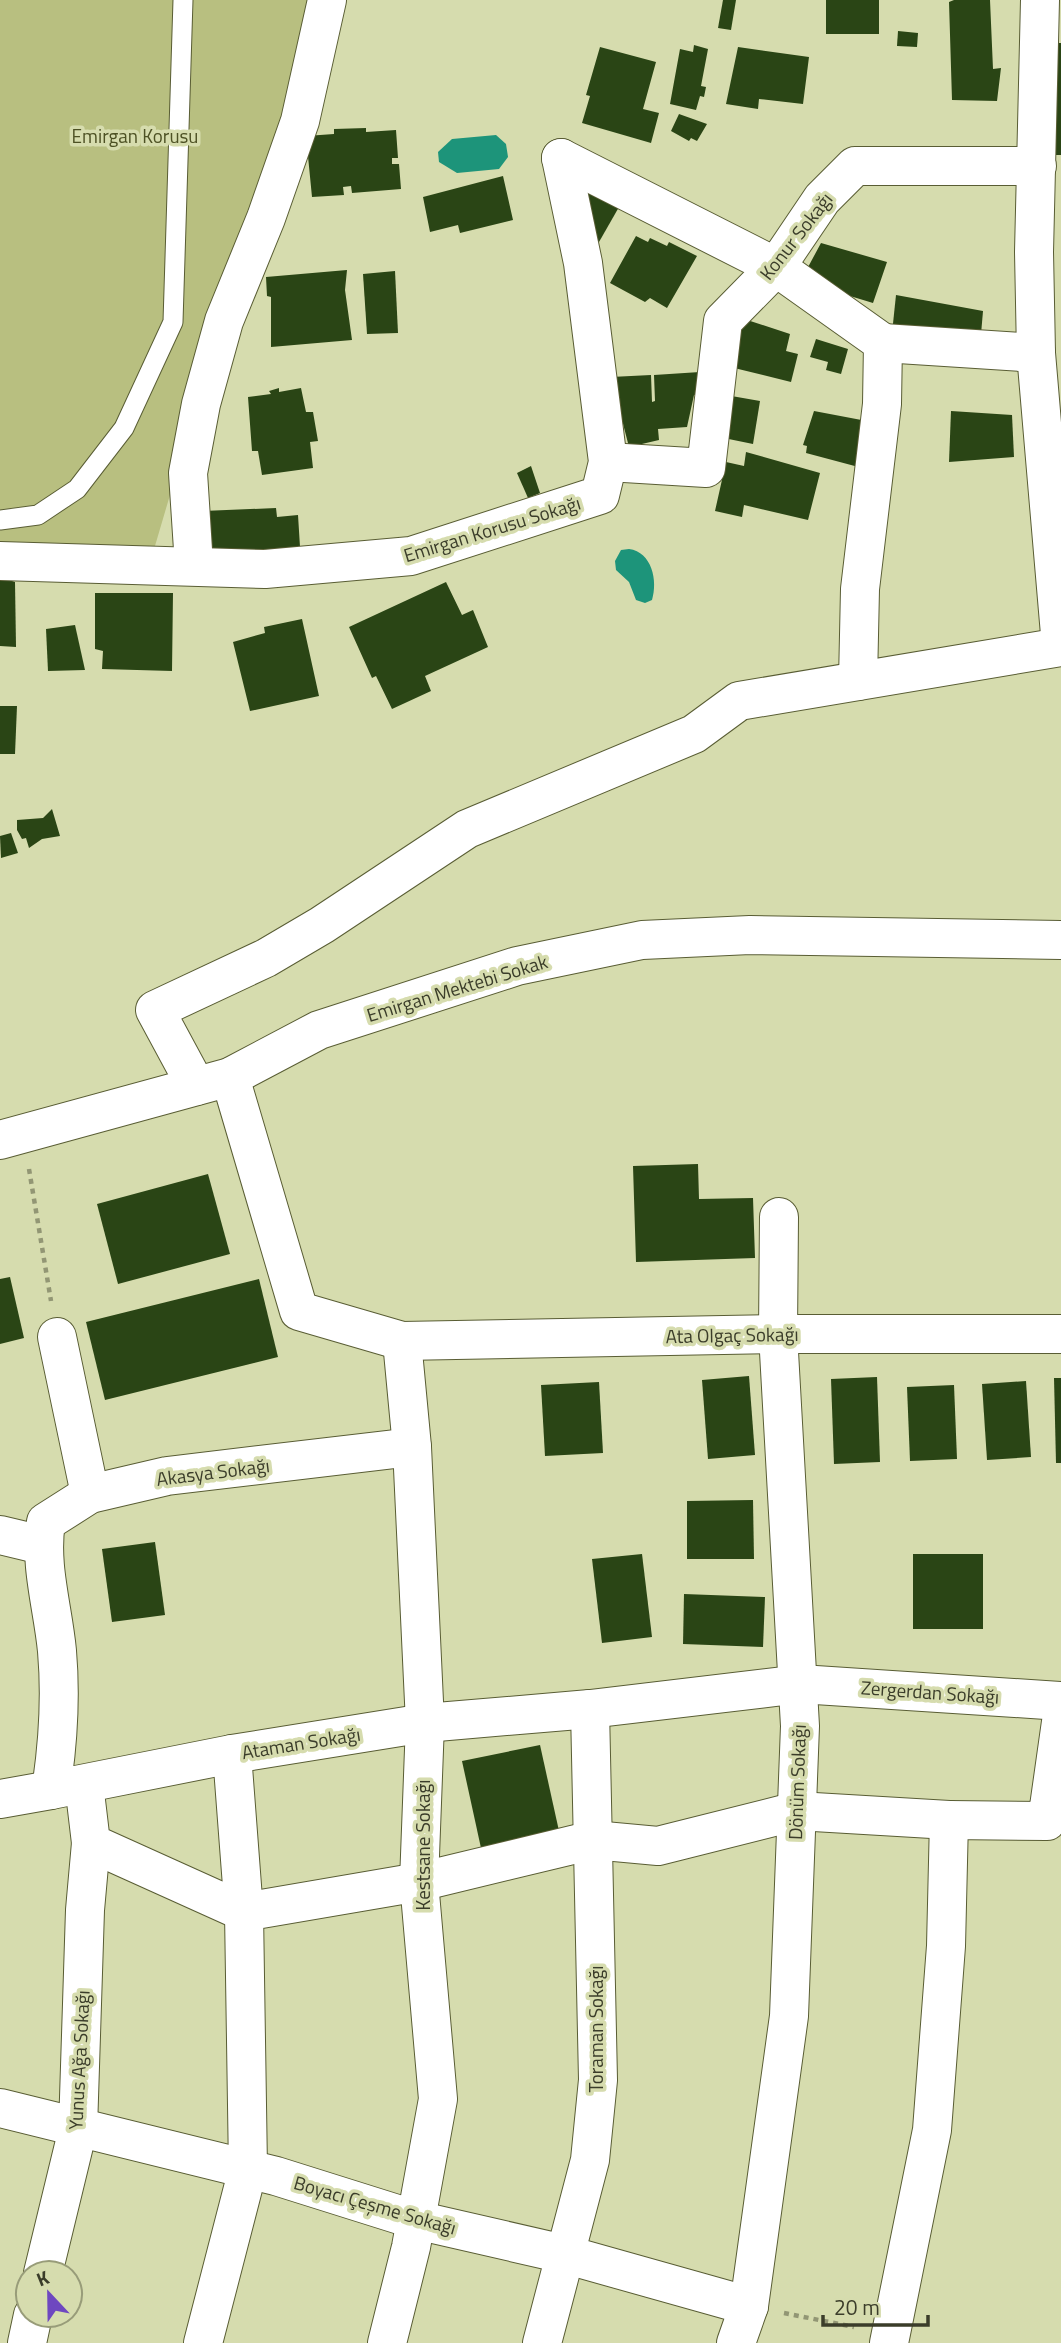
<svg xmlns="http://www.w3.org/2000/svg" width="1061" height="2343" viewBox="0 0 1061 2343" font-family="'Titillium Web',sans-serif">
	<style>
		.green { fill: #b8bf80 }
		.water { fill: #1d947a }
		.building { fill: #2a4515 }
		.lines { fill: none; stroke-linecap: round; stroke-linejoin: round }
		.lane-casing { stroke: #595d34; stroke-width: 21 }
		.street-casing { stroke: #595d34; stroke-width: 40 }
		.path { stroke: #929674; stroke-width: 4.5; stroke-dasharray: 5 5; stroke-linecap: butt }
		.lane { stroke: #fff; stroke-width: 19 }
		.street { stroke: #fff; stroke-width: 38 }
		.labels { text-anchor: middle; stroke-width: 7; stroke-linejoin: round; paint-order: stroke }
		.park-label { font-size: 19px; fill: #4d5124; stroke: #d6dcae }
		.street-label { font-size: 19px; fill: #3b3d2a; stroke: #d6dcae }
	</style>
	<rect width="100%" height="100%" fill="#d6dcae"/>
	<polygon class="green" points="0,0 316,0 152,556 0,546"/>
	<g class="water">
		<polygon points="496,135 506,144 508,157 499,169 457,173 439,162 438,152 452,139"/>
		<path d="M629,549C652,552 658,581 652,600L645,603L636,600L629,582L616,570L615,561L621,550Z"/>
	</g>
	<g class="building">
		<polygon points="723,0 736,0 731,30 718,28"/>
		<rect x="826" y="0" width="53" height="34"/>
		<polygon points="954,0 990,0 993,69 1001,68 997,101 952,100 949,2"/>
		<polygon points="898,31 918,33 917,47 897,46"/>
		<polygon points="1055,43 1061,43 1061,155 1053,155"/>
		<polygon points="694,45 708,49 701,86 706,87 704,97 700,96 696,110 670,104 680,49 693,52"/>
		<polygon points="600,47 656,62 643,109 659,113 651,143 582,123 590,96 586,95"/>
		<polygon points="738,47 809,57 803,104 759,99 758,109 726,104"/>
		<polygon points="679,114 707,124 697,141 691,138 689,141 671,131"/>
		<polygon points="366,128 366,132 396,130 398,158 392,158 392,164 399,164 401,189 352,193 351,186 343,187 344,195 312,197 306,136 334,134 334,129"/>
		<polygon points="503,176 513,220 460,233 458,225 430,232 423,197"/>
		<polygon points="580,177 623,200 595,249"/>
		<polygon points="636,236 648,242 650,238 667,246 669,242 697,256 667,308 650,298 645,302 610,283"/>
		<polygon points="821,243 887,262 873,303 850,296 849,299 807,269"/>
		<polygon points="347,270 345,290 352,340 271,347 271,297 267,296 266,277"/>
		<polygon points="395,271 398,333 367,334 363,274"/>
		<polygon points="896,295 983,311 980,346 892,333"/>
		<polygon points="738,317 790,334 786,351 798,354 791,382 726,366"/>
		<polygon points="816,339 848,349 841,374 826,370 828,362 810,357"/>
		<polygon points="700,372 701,394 694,395 687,427 658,429 659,440 629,447 611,377 651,375 652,402 655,401 654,375"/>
		<polygon points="279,388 279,392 301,388 306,412 313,412 318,441 310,442 313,468 262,475 258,451 252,451 248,397 271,394 269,391"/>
		<polygon points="720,394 760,401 753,444 714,436"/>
		<polygon points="814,411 872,422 866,469 806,453 807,446 803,445"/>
		<polygon points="951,411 1012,415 1014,457 949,462"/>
		<polygon points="746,452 820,473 808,520 744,505 742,517 715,511 726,462 744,466"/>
		<polygon points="531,466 540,493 528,498 517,473"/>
		<polygon points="276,508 277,517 298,515 300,547 205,556 203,511"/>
		<polygon points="0,577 15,582 16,647 0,646"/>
		<polygon points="446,582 462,615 473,610 488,647 425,676 431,691 392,709 376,676 372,678 349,627"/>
		<polygon points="95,593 173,593 172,671 102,669 103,651 95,649"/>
		<polygon points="302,619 319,696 250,711 233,642 265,633 264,627"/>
		<polygon points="75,625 85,670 48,671 46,629"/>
		<polygon points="0,706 17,706 15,754 0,754"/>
		<polygon points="52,809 60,836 42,839 29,848 26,838 22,839 17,830 17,820 43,818"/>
		<polygon points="11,833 18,853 1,858 0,836"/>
		<polygon points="698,1164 699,1199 753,1198 755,1258 636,1262 633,1166"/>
		<polygon points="208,1174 230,1254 118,1284 97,1204"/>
		<polygon points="10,1277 24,1338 0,1344 0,1279"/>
		<polygon points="259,1279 278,1357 105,1400 86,1322"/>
		<polygon points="749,1376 755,1455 708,1459 702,1380"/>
		<polygon points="877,1377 880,1462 834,1464 831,1379"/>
		<polygon points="1054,1378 1061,1378 1061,1463 1056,1463"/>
		<polygon points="1026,1381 1031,1457 987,1460 982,1384"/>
		<polygon points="599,1382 603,1453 545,1456 541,1385"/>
		<polygon points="954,1385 957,1459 910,1461 907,1387"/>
		<polygon points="753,1500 754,1559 687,1559 687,1501"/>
		<polygon points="155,1542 165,1615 112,1622 102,1549"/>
		<polygon points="642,1554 652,1637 602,1643 592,1559"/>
		<rect x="913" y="1554" width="70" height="75"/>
		<polygon points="684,1594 765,1597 763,1647 683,1644"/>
		<polygon points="540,1745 559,1831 481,1848 462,1761"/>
	</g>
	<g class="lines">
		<g class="lane-casing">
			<polyline id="lane" points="0,520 38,515 77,489 124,428 173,322 183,0"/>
		</g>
		<g class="street-casing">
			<g id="street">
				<polyline points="1040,0 1034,252 1036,353 1061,646"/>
				<polyline points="561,158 776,267 883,343 882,404 860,589 858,681"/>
				<polyline points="883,343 1036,353"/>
				<polyline points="608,462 706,468 723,321 776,267 822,199 855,166 1037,166"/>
				<polyline points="0,561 265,569 411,556 600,495 608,462 583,263 561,158"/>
				<polyline points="194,565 188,473 201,404 224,321 266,218 300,121 327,0"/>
				<polyline points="230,1077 299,1311 402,1341 778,1334 1061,1334"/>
				<polyline points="196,1086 155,1010 266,958 322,925 467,829 694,734 739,701 1061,647"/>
				<polyline points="0,1140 230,1077 319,1030 517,966 642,940 750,935 1061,940"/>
				<polyline points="57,1337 90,1494"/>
				<path d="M412,1447L167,1476L90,1494L46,1522C39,1565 53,1608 57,1651C61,1697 58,1744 51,1790L232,1754L425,1723L590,1709L800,1684L1061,1701"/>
				<polyline points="0,1535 42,1545"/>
				<polyline points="84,1784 91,1843 244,1912 232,1754"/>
				<polyline points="0,1799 51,1790"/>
				<polyline points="0,2108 276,2176 416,2220 564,2254 749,2306"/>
				<polyline points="43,2273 78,2129 85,1910 91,1843"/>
				<polyline points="27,2343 33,2315"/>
				<polyline points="203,2343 248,2169 244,1912 419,1882 593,1840 658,1846 797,1811 949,1820"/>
				<polyline points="387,2343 411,2247 438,2099 419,1882 425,1723 412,1447 402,1341"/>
				<polyline points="542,2343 590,2160 598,2080 590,1709"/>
				<polyline points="736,2343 749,2306 789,2016 800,1726 778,1334 779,1217"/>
				<polyline points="889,2343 932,2130 946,1946 949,1820 1047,1821 1061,1722"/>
			</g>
		</g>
		<g class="path">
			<polyline points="29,1169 51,1301"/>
			<polyline points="784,2313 854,2327"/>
		</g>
		<use href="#lane" class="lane"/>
		<use href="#street" class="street"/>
	</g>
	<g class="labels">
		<g class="park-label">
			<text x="135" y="143">Emirgan Korusu</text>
		</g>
		<g class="street-label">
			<text transform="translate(796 236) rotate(-52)" y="7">Konur Sokağı</text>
			<text transform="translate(492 529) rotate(-17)" y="7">Emirgan Korusu Sokağı</text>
			<text transform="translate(457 988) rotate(-17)" y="7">Emirgan Mektebi Sokak</text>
			<text transform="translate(732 1335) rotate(-1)" y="7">Ata Olgaç Sokağı</text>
			<text transform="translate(213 1472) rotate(-7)" y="7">Akasya Sokağı</text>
			<text transform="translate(930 1692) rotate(4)" y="7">Zergerdan Sokağı</text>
			<text transform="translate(301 1743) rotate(-9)" y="7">Ataman Sokağı</text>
			<text transform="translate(797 1782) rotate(-88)" y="7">Dönüm Sokağı</text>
			<text transform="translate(423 1845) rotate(-90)" y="7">Kestsane Sokağı</text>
			<text transform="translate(596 2029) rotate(-90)" y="7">Toraman Sokağı</text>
			<text transform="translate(79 2060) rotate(-87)" y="7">Yunus Ağa Sokağı</text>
			<text transform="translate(375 2205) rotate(16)" y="7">Boyacı Çeşme Sokağı</text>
		</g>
	</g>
	<g transform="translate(49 2294) rotate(338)"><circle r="33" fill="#d6dcae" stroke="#989c79" stroke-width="2"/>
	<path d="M0-5L12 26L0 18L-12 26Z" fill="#6e47c0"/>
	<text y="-10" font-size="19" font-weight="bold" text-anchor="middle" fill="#3b3d2a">K</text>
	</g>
	<path d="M823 2315v10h105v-10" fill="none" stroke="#3b3d2a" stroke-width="3.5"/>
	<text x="834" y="2315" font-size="21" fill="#3b3d2a" stroke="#d6dcae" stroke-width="5" paint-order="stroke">20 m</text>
</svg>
